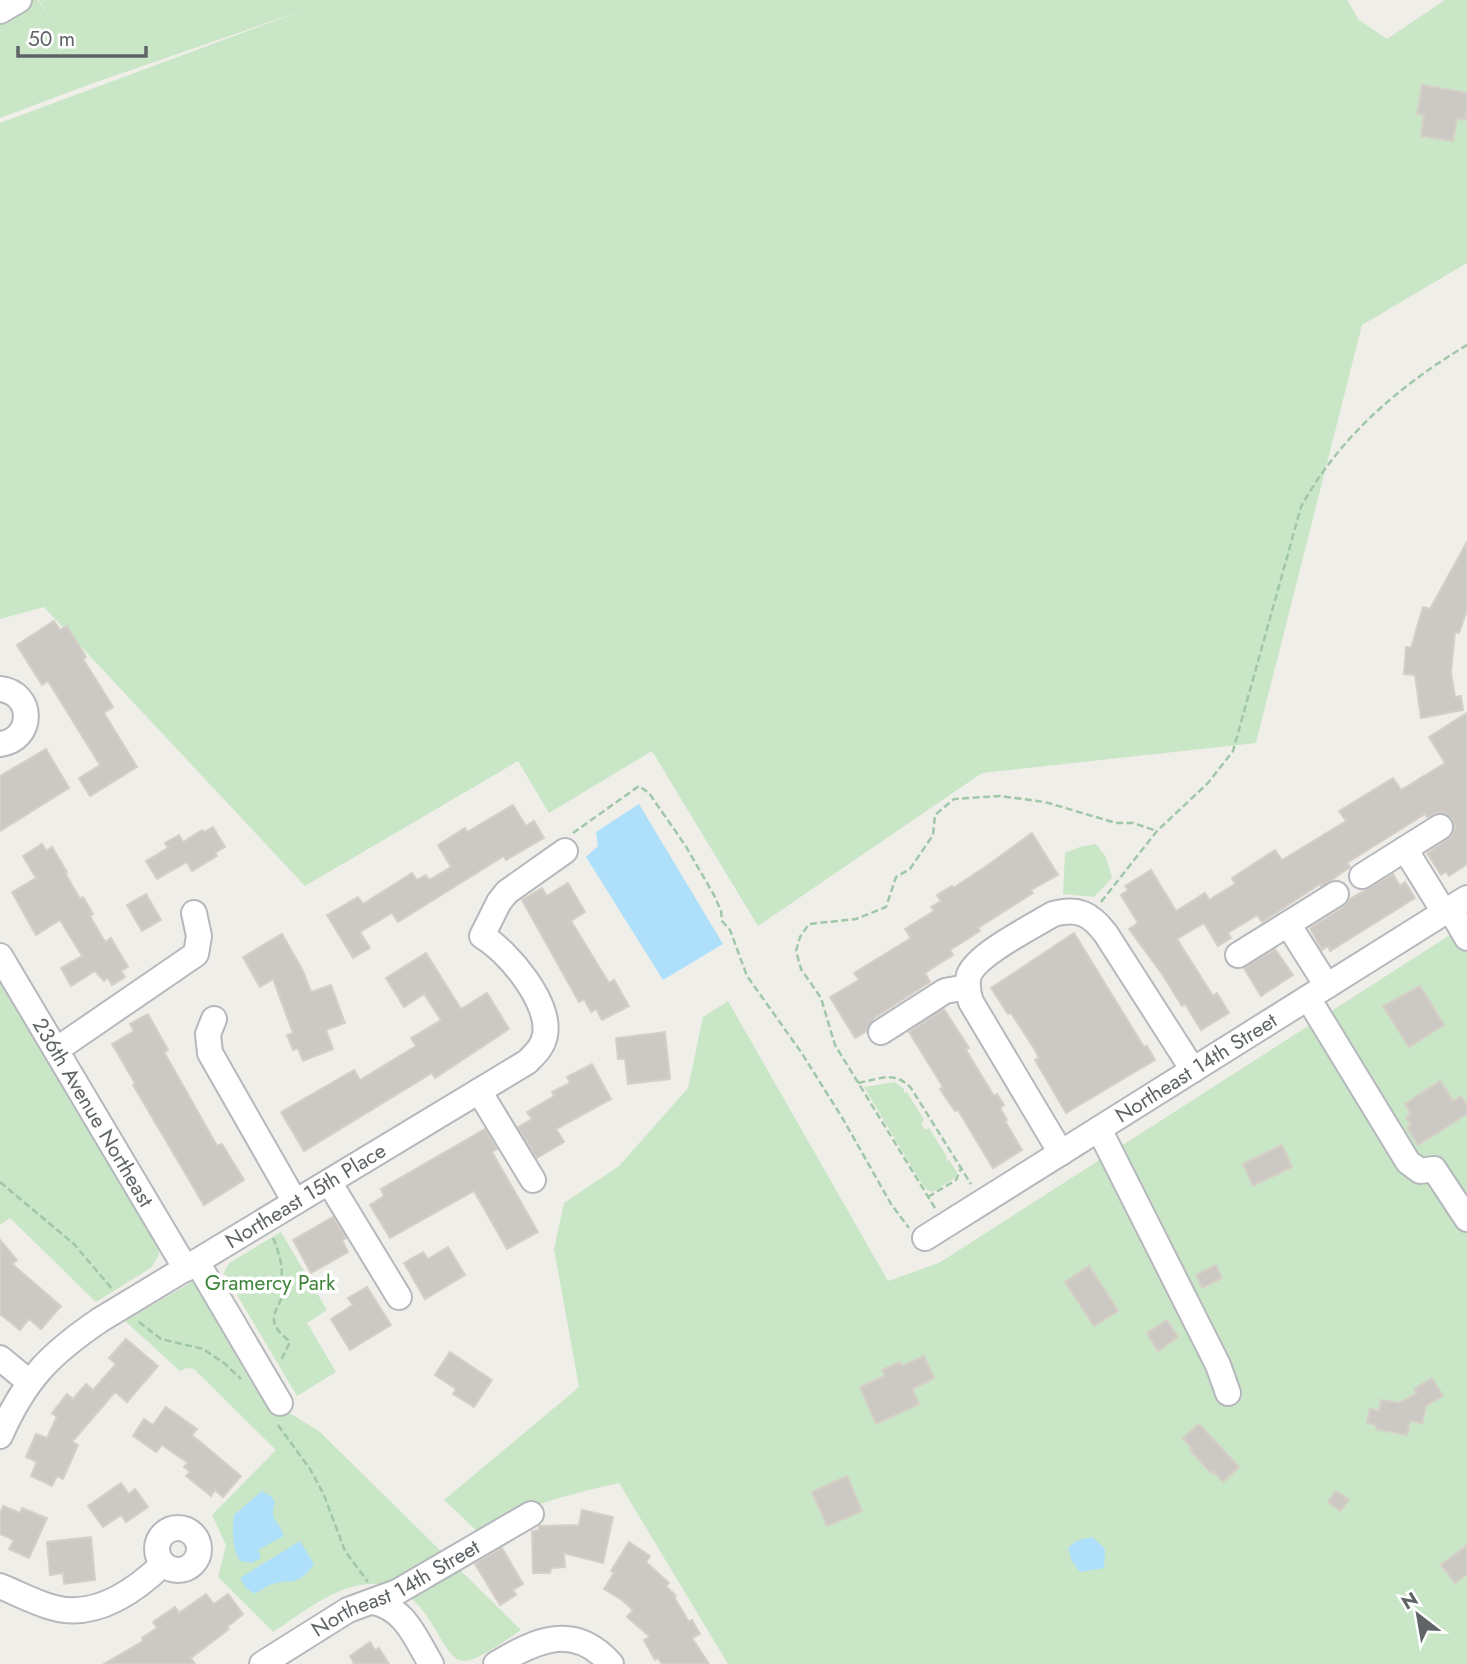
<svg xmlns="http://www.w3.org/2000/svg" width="1467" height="1664" viewBox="0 0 1467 1664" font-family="Jost,sans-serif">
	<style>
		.green { fill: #c9e6c7 }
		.water { fill: #aee0fb }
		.building { fill: #ccc9c4; stroke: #d5cfc7; stroke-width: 2 }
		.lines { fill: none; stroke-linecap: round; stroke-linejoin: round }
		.minor-casing { stroke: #b5b8bc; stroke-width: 28 }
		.path { stroke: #a0c7a8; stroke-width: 2.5; stroke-dasharray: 7 3.5; stroke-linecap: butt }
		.minor { stroke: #fff; stroke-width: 24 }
		.labels { text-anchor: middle; stroke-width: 7; stroke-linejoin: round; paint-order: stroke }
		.street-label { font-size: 21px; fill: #5f6467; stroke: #fff }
		.park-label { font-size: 21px; fill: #3e843a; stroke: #fff }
	</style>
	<rect width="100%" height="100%" fill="#f0eee8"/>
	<g class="green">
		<polygon points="0,0 38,0 49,18 39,0 1347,0 1359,20 1387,39 1445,0 1467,0 1467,263 1362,325 1256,743 982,773 758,926 652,751 549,813 518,761 305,886 44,607 0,619 0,123 304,10 88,85 0,118"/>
		<polygon points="1096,844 1106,857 1112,878 1094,897 1063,894 1065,853 1080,847"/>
		<path d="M1467,924V1664H728L619,1483C571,1494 521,1506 478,1532L444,1500L579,1387L554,1249L564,1203L619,1166L688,1088L703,1017L728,1001L888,1281L939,1263Z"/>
		<polygon points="0,981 158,1243 159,1254 152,1267 96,1302 10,1218 0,1225"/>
		<polygon points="895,1082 904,1089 904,1093 907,1092 924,1120 921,1123 925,1130 929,1128 947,1157 946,1161 949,1160 957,1172 956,1177 933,1192 927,1190 922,1184 864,1087"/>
		<polygon points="281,1232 327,1310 307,1323 336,1372 297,1396 224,1273 229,1263"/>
		<path d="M197,1279L281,1408L319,1431L521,1630C509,1638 478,1661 464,1661C436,1661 430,1563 348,1588C321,1597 296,1617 273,1632L218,1577L226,1545L212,1515L276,1450L194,1369L186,1368L180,1371L125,1321Z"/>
	</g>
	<g class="water">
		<polygon points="639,804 723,944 663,980 586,857 598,846 596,832"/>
		<path d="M262,1491L272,1497L275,1503C268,1519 280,1522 284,1536L258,1550L261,1558L252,1563L240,1561C232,1549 232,1529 234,1515Z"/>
		<polygon points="1092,1537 1105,1549 1104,1568 1080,1572 1072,1561 1068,1548 1076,1541"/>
		<path d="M300,1541L314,1564C296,1589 292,1577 270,1585C265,1587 259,1591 255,1594L246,1588L240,1578Z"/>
	</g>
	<g class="building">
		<polygon points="1422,85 1467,93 1466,120 1457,118 1453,141 1421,136 1424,115 1417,114"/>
		<polygon points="1467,542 1467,610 1459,633 1455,632 1451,673 1455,697 1461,696 1463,710 1421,718 1415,675 1404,674 1406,647 1411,648 1423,607 1430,609"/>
		<polygon points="54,621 60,630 67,626 86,657 83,659 113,707 104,713 137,767 90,796 79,778 100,765 48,681 42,685 17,645"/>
		<polygon points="1467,713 1467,864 1449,876 1446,872 1441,875 1427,853 1448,839 1453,833 1455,826 1452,819 1446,814 1439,812 1427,817 1425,814 1347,863 1350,867 1333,879 1321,886 1320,884 1262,922 1257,915 1228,933 1231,938 1218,946 1204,923 1177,939 1213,996 1217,993 1229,1013 1201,1030 1185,1004 1182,1006 1162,974 1129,929 1138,923 1121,895 1128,890 1125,886 1151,870 1176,911 1205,893 1209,900 1235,884 1232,878 1275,850 1282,860 1346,821 1339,811 1393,778 1401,790 1445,763 1429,737"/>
		<polygon points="46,749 69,788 0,831 0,776"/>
		<polygon points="513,805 526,826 534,821 544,838 506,860 504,856 398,922 392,913 360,932 370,948 353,958 327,915 358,897 363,904 412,873 417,880 426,875 429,880 451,867 438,845 465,828 467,832"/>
		<polygon points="213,827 225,847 215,853 217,856 192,871 187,862 157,879 146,861 168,848 165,843 179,835 183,842 202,830 204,832"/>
		<polygon points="1032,833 1058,875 1031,890 1033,893 978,928 980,931 950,950 953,955 925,973 930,982 874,1018 867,1031 855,1038 830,997 859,980 854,973 911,938 905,929 934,911 931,907 941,901 937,895 952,886 953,888 985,867"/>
		<polygon points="42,844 46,851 52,847 67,872 65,873 80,899 83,897 93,914 90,916 105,942 111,938 128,967 121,971 125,977 112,985 108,978 104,981 95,971 71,986 61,968 82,956 60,920 36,935 12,892 36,878 23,856"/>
		<polygon points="1393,874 1400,886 1405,882 1415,898 1330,951 1328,946 1322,950 1310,928 1344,907 1350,899"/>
		<polygon points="568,883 585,912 571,921 609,983 614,980 629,1006 602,1020 596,1009 591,1012 584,999 579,1002 522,900 542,888 547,896"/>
		<polygon points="146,894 161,920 142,931 127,905"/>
		<polygon points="1074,933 1144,1047 1147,1046 1155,1060 1066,1113 1035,1060 1039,1058 1035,1050 1011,1013 1008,1014 991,988"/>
		<polygon points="282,934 303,971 311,992 331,985 345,1023 326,1030 333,1049 303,1061 298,1048 293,1050 287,1035 293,1033 273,979 260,987 243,957"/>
		<polygon points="1275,949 1293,975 1261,996 1244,968"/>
		<polygon points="426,953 461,1009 487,993 509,1029 435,1078 432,1073 304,1151 281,1112 354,1070 360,1080 416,1046 411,1038 441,1020 424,994 404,1007 386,978"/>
		<polygon points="1420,986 1444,1025 1409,1047 1383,1006"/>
		<polygon points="944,1009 969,1048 966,1050 994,1096 997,1094 1004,1105 1000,1108 1007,1120 1005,1121 1022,1150 993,1168 958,1110 955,1111 948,1101 940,1089 943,1087 909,1032"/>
		<polygon points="148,1014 168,1050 164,1052 217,1146 222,1144 244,1180 204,1205 133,1085 135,1083 112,1044 134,1031 130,1024"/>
		<polygon points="665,1032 670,1079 628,1084 625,1059 618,1059 616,1038"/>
		<polygon points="592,1064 611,1099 556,1129 564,1142 537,1158 518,1127 532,1119 527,1112 554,1096 552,1092 570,1083 567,1077"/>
		<polygon points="1440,1081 1453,1101 1461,1096 1467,1105 1467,1114 1418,1145 1407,1128 1411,1125 1406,1117 1411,1114 1405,1104"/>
		<polygon points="485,1129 497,1149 492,1152 538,1232 507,1249 474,1191 390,1238 370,1205 384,1196 381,1189"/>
		<polygon points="1282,1145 1292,1167 1253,1186 1243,1164"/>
		<polygon points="333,1217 346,1238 342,1240 348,1252 311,1273 293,1240"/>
		<polygon points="0,1240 17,1260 12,1264 61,1306 41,1329 29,1319 20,1330 0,1314"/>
		<polygon points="448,1247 465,1275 425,1299 404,1263 423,1252 428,1259"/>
		<polygon points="1216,1265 1222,1278 1202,1288 1196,1275"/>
		<polygon points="1089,1266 1118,1311 1094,1326 1065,1282"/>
		<polygon points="367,1287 391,1325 350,1350 331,1319 353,1305 348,1298"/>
		<polygon points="1167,1320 1178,1337 1158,1351 1147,1333"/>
		<polygon points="126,1339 158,1366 127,1402 115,1392 72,1442 78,1445 63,1479 57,1476 52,1486 31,1476 37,1462 26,1457 36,1434 47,1438 57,1417 52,1413 67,1394 73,1399 86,1384 93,1390 116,1364 109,1358"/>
		<polygon points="450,1352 492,1380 474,1407 453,1394 456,1389 435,1375"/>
		<polygon points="924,1356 934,1378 912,1389 919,1404 876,1424 860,1387 885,1376 882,1370 900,1362 902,1366"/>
		<polygon points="1432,1378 1443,1396 1426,1406 1422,1423 1410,1421 1407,1435 1376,1429 1376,1425 1367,1423 1370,1409 1379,1411 1381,1400 1399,1403 1417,1393 1414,1389"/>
		<polygon points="166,1407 197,1429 192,1435 241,1476 223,1497 215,1490 211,1496 186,1476 190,1472 184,1467 188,1463 162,1445 156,1452 133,1436 144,1419 153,1425"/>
		<polygon points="1199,1424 1239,1467 1223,1482 1213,1471 1211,1473 1190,1450 1192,1448 1183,1438"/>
		<polygon points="847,1476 862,1511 827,1526 812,1492"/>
		<polygon points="121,1483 129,1494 135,1489 148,1507 126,1522 121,1515 103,1527 88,1506"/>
		<polygon points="1336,1491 1349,1500 1340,1511 1328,1502"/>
		<polygon points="3,1506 20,1513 22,1508 47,1518 29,1558 9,1549 14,1540 0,1534 0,1514"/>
		<polygon points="582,1510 613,1517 603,1563 564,1553 565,1567 551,1568 550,1573 533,1573 532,1531 539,1530 539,1526 579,1525"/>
		<polygon points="91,1537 95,1580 64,1584 63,1573 50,1575 47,1542"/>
		<polygon points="629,1542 650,1556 646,1562 669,1583 666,1586 676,1596 674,1597 689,1622 692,1620 700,1634 692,1638 709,1664 662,1664 658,1658 655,1660 644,1640 650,1637 627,1617 633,1610 622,1600 604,1589 614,1573 611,1571"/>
		<polygon points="1467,1545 1467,1574 1455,1583 1441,1565"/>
		<polygon points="502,1548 523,1584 513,1590 516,1595 500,1605 475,1564"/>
		<polygon points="206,1594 214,1604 228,1594 243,1614 227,1627 229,1629 191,1658 195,1664 104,1664 143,1641 142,1638 157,1628 153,1622 175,1607 179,1613"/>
		<polygon points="370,1642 375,1650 379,1648 389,1664 353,1664 354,1663 350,1656"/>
	</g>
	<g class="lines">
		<g class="minor-casing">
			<g id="minor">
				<polyline points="0,11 19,0"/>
				<path d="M0,689C35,693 34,740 0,744"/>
				<polyline points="1405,849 1444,912"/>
				<polyline points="1362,876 1440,827"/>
				<polyline points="1450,909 1467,938"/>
				<polyline points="1288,924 1327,986"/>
				<polyline points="1238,955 1336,894"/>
				<path id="s1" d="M0,956L186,1269"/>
				<polyline points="1308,998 1408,1162 1420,1171 1434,1169 1467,1219"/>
				<polyline points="214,1019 208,1034 210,1053 295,1202"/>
				<polyline points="881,1032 945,991 967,987"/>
				<polyline points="56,1050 196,954 199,936 194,913"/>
				<polyline points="479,1091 533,1180"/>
				<polyline points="1099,1129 1218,1365 1228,1393"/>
				<path d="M1061,1153L971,1002C968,993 966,985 969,975C977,954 1032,927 1053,914C1078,907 1091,914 1106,934L1193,1070"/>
				<polyline points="329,1182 399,1297"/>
				<path id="s2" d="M925,1238L1467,898"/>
				<polyline points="197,1262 280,1403"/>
				<polyline points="0,1358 29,1382"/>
				<path id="s3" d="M0,1436C25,1379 50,1354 100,1320L527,1062C535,1054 543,1047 545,1035C551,1003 508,951 482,936L499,902L507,892L565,851"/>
				<circle cx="178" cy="1549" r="21"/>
				<path d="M0,1586C17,1593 34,1602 51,1607C93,1620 134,1592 163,1564"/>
				<path d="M373,1602C405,1608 416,1639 431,1664"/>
				<path id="s4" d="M262,1664L348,1610L397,1592L531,1514"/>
				<path d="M496,1664C536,1640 574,1622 611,1664"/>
			</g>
		</g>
		<g class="path">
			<polyline points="573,833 639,786 649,793 685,845 714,895 721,911 722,921 730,930 747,976 801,1052 843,1119 891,1204 909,1228"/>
			<path d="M1101,902L1157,831L1208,783L1233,751L1301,507C1339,437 1399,386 1467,345"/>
			<path d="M858,1083C880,1079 894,1070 911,1088L971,1184"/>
			<polyline points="0,1182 74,1244 113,1290"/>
			<polyline points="928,1197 956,1180 961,1168"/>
			<polyline points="935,1208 835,1045 821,998 801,969 796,951 800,937 809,924 856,919 886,907 896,877 910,869 933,835 935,815 954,799 1000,796 1045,802 1116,823 1133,823 1157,831"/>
			<path d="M273,1238C278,1249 285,1271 280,1282L284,1293C272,1319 267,1322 290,1342L280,1362"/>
			<polyline points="139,1322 161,1339 203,1349 224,1363 241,1379"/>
			<polyline points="278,1425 310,1469 324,1495 345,1551 368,1582"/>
		</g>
		<use href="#minor" class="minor"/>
	</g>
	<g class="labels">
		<g class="street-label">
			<text dy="7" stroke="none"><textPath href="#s2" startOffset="320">Northeast 14th Street</textPath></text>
			<text dy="7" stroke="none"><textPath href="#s1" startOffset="182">236th Avenue Northeast</textPath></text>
			<text dy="7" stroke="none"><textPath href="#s3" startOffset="396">Northeast 15th Place</textPath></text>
			<text dy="7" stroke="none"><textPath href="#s4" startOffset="154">Northeast 14th Street</textPath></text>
		</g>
		<g class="park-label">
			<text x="270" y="1290">Gramercy Park</text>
		</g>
	</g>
	<g transform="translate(1418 1615) rotate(329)" stroke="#ffffff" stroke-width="5" paint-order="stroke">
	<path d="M0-5L12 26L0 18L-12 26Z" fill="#5f6467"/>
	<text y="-10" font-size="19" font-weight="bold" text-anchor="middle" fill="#5f6467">N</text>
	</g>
	<path d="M18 46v10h128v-10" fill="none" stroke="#5f6467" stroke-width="3.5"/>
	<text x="28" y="46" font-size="21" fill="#5f6467" stroke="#ffffff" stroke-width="5" paint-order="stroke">50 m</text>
</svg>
